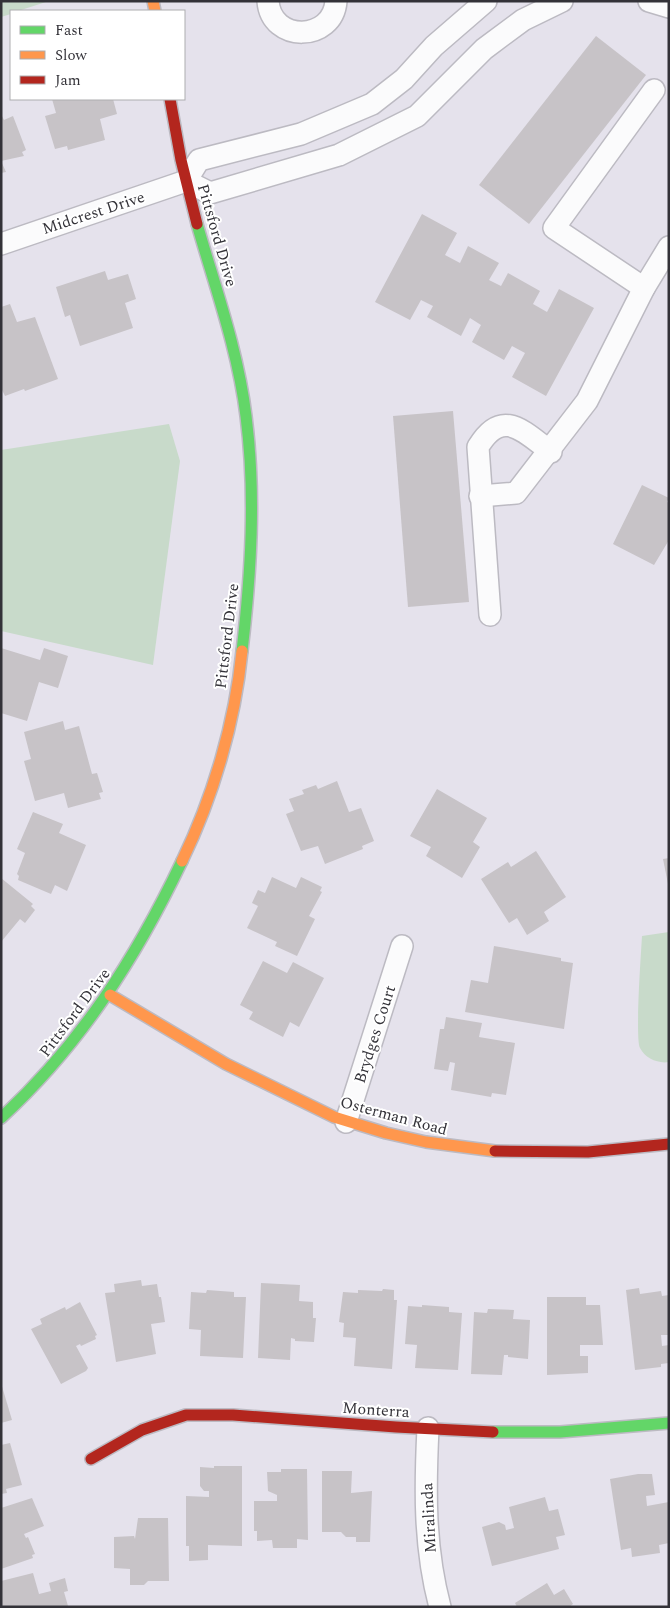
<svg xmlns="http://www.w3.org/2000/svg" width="670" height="1608" viewBox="0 0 670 1608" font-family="Spectral,serif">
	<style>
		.green { fill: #c8daca }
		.building { fill: #c7c3c7 }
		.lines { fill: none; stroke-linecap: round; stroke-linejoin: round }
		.street-casing { stroke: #bcbac2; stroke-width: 24 }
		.fast-casing { stroke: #bcbac2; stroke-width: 14 }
		.slow-casing { stroke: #bcbac2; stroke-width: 14 }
		.jam-casing { stroke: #bcbac2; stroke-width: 14 }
		.street { stroke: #fbfbfc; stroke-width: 21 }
		.fast { stroke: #63d668; stroke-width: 11 }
		.slow { stroke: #ff974d; stroke-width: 11 }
		.jam { stroke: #b3261e; stroke-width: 11 }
		.labels { text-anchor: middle; stroke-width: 4; stroke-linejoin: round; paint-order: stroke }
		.street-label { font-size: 16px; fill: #333238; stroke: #fff }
	</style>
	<rect width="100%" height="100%" fill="#e5e2ec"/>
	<g class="green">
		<polygon points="1,1 49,1 18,11 11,11 11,14 1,17"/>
		<polygon points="169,424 180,461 153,665 1,631 1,450"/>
		<path d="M669,932V1062C658,1064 645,1058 640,1048C635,1038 641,954 642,936Z"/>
	</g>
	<g class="building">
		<polygon points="596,36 646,75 529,224 479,185"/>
		<polygon points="52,99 113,99 117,114 100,119 105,140 68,150 67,146 55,149 45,116 56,113"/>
		<polygon points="1,114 4,120 13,116 26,150 22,152 24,156 1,161 6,172 1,173"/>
		<polygon points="422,214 457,233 445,255 460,263 468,246 499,263 489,280 501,286 508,273 540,291 533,304 547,312 559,289 594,308 546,396 512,377 525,353 512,346 504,360 472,342 481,325 470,318 461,336 427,317 433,306 421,300 410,320 375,302"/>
		<polygon points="105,271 108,280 128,274 136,299 125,303 133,328 80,346 70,315 65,317 56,287"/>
		<polygon points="10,304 17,322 35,317 58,379 25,391 24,389 5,396 1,388 1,307"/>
		<polygon points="453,411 469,602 408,607 393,416"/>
		<polygon points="642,485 669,498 667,502 669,503 669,540 654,565 613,544"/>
		<polygon points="1,648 40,660 44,648 68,656 58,688 39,682 27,721 1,713"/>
		<polygon points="63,721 65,730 79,726 92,774 97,773 103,792 99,793 101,799 68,808 64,793 35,801 24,761 31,759 24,732"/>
		<polygon points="337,781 349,812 361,808 374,841 362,846 363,849 325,864 318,846 301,851 286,814 294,811 289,799 304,794 302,790 316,785 318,789"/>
		<polygon points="437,789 487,818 473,842 480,847 462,878 426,856 431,847 410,836"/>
		<polygon points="33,812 63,824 59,833 86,845 67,891 55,885 51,894 18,880 19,876 17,874 25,853 17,849"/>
		<polygon points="536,851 566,897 544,912 549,921 527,935 517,918 509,923 481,879 508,862 511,867"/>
		<polygon points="669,858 669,884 668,884 663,859"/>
		<polygon points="272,877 296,888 301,877 322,887 320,891 322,892 309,916 315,919 297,956 275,946 277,942 247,928 258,906 252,903 258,890 265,893"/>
		<polygon points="1,878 33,904 31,906 35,910 25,923 20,919 1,942"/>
		<polygon points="494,946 561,958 561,961 573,963 564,1029 465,1012 471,980 488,983"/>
		<polygon points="263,961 287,973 293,962 324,978 299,1027 290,1022 283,1037 249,1019 253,1012 240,1005"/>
		<polygon points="446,1017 482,1023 479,1037 515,1043 506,1095 492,1093 491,1097 451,1090 455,1063 450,1062 448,1071 434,1069 440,1029 444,1029"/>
		<polygon points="141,1280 142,1286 157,1284 159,1297 161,1297 165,1322 151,1324 156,1354 116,1362 105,1293 115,1292 114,1284"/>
		<polygon points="261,1283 300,1285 299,1301 313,1302 313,1318 316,1318 314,1342 295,1341 295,1339 291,1338 290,1360 258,1358"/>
		<polygon points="639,1288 640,1294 661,1291 662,1296 669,1295 669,1335 661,1335 662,1346 669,1345 669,1363 661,1364 661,1367 635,1370 626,1290"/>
		<polygon points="383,1289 394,1290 394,1300 397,1300 392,1369 354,1366 356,1338 343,1337 344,1323 339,1322 343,1292 358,1293 358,1290 382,1291"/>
		<polygon points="207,1290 234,1292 234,1297 246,1297 243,1358 200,1356 201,1330 189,1329 191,1292 206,1293"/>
		<polygon points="547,1297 586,1297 586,1305 600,1305 603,1345 580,1345 580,1356 588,1356 588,1373 547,1375"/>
		<polygon points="80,1302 97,1335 95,1336 96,1339 81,1346 80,1344 76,1346 88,1368 86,1371 61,1384 31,1329 42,1324 40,1319 65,1307 66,1310"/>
		<polygon points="422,1305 449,1307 449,1312 462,1313 458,1370 415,1368 417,1345 405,1344 408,1306 422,1307"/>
		<polygon points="488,1309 514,1310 513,1319 530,1320 528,1359 508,1357 508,1355 504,1355 502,1375 471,1374 474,1312 487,1313"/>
		<polygon points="1,1383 12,1420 1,1423"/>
		<polygon points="10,1443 22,1485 6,1489 7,1493 1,1494 1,1445"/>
		<polygon points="214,1466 242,1466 242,1546 208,1545 208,1560 189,1561 189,1546 186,1546 186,1496 209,1497 209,1491 204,1491 200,1486 200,1467 214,1468"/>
		<polygon points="281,1469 307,1469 308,1540 297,1539 297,1548 273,1548 272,1540 257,1541 257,1531 254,1531 254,1501 277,1501 277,1495 268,1491 267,1472 281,1472"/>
		<polygon points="322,1471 352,1471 351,1493 372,1491 370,1542 356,1542 356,1537 346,1537 341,1532 322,1532"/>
		<polygon points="638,1474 652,1474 655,1495 646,1496 647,1506 669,1502 669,1543 659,1545 660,1553 632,1557 631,1548 621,1550 610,1479"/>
		<polygon points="545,1497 549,1511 558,1509 565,1535 556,1537 559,1549 492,1566 482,1527 499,1522 505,1525 506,1530 514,1528 509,1507"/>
		<polygon points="32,1498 44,1526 24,1534 26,1538 28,1537 35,1554 32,1555 33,1558 1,1569 1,1508"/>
		<polygon points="138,1518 168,1518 169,1581 148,1581 144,1585 130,1585 130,1569 114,1568 114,1537 134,1536 135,1539"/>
		<polygon points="33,1573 39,1594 51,1591 49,1583 65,1578 68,1591 64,1592 68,1606 2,1607 1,1581"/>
		<polygon points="547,1583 554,1595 564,1589 573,1604 569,1607 517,1607 515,1603"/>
	</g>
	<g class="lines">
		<g class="street-casing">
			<g id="street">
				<path d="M268,1C271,43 333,42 336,1"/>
				<polyline points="649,1 669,7"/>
				<polyline points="186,181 210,193 339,155 417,116 484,49 523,20 562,1"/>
				<polyline points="186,181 199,160 301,134 372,104 404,79 434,46 486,1"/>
				<polyline points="1,244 186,181"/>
				<polyline points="644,288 554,228 654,90"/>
				<polyline points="480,496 516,493 587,401 644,288 669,247"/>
				<path d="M490,615L478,447C502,407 523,431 551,452"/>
				<polyline points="346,1122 402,946"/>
				<path d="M428,1428C425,1489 424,1547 440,1607"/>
			</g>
		</g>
		<g class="fast-casing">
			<g id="fast">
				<path d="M197,224C215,287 238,350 246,416C256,494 251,574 242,651"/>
				<path d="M1,1118C80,1045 136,958 182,861"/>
				<polyline points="493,1432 560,1432 669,1423"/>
			</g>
		</g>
		<g class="slow-casing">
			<g id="slow">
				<polyline points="153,1 155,11"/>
				<path d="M182,861C213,797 235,723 242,651"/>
				<polyline points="110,995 226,1064 334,1117 386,1133 426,1142 495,1151"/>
			</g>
		</g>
		<g class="jam-casing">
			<g id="jam">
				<polyline points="170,99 181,160 197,224"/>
				<polyline points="495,1151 588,1152 669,1144"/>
				<polyline points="91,1459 142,1430 186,1415 233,1415 396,1427 493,1432"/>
			</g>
		</g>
		<use href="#street" class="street"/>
		<use href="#fast" class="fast"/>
		<use href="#slow" class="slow"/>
		<use href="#jam" class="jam"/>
	</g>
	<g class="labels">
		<g class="street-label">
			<text transform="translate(93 212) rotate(-18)" y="6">Midcrest Drive</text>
			<text transform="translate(218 235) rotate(74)" y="6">Pittsford Drive</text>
			<text transform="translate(226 636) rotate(-83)" y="6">Pittsford Drive</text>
			<text transform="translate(74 1012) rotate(-53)" y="6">Pittsford Drive</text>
			<text transform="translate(374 1034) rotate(-72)" y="6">Brydges Court</text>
			<text transform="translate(394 1115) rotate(15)" y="6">Osterman Road</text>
			<text transform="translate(376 1409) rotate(4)" y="6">Monterra</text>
			<text transform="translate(428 1518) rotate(-93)" y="6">Miralinda</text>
		</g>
	</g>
	<rect width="670" height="1608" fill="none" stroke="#333238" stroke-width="5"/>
	<rect x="10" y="10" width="175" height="90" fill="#ffffff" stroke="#adadaf"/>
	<rect x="20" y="26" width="25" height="8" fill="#63d668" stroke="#adadaf"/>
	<text x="55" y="35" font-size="15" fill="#333238">Fast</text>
	<rect x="20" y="51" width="25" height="8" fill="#ff974d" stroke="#adadaf"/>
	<text x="55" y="60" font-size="15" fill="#333238">Slow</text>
	<rect x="20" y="76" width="25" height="8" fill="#b3261e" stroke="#adadaf"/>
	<text x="55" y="85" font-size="15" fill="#333238">Jam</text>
</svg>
